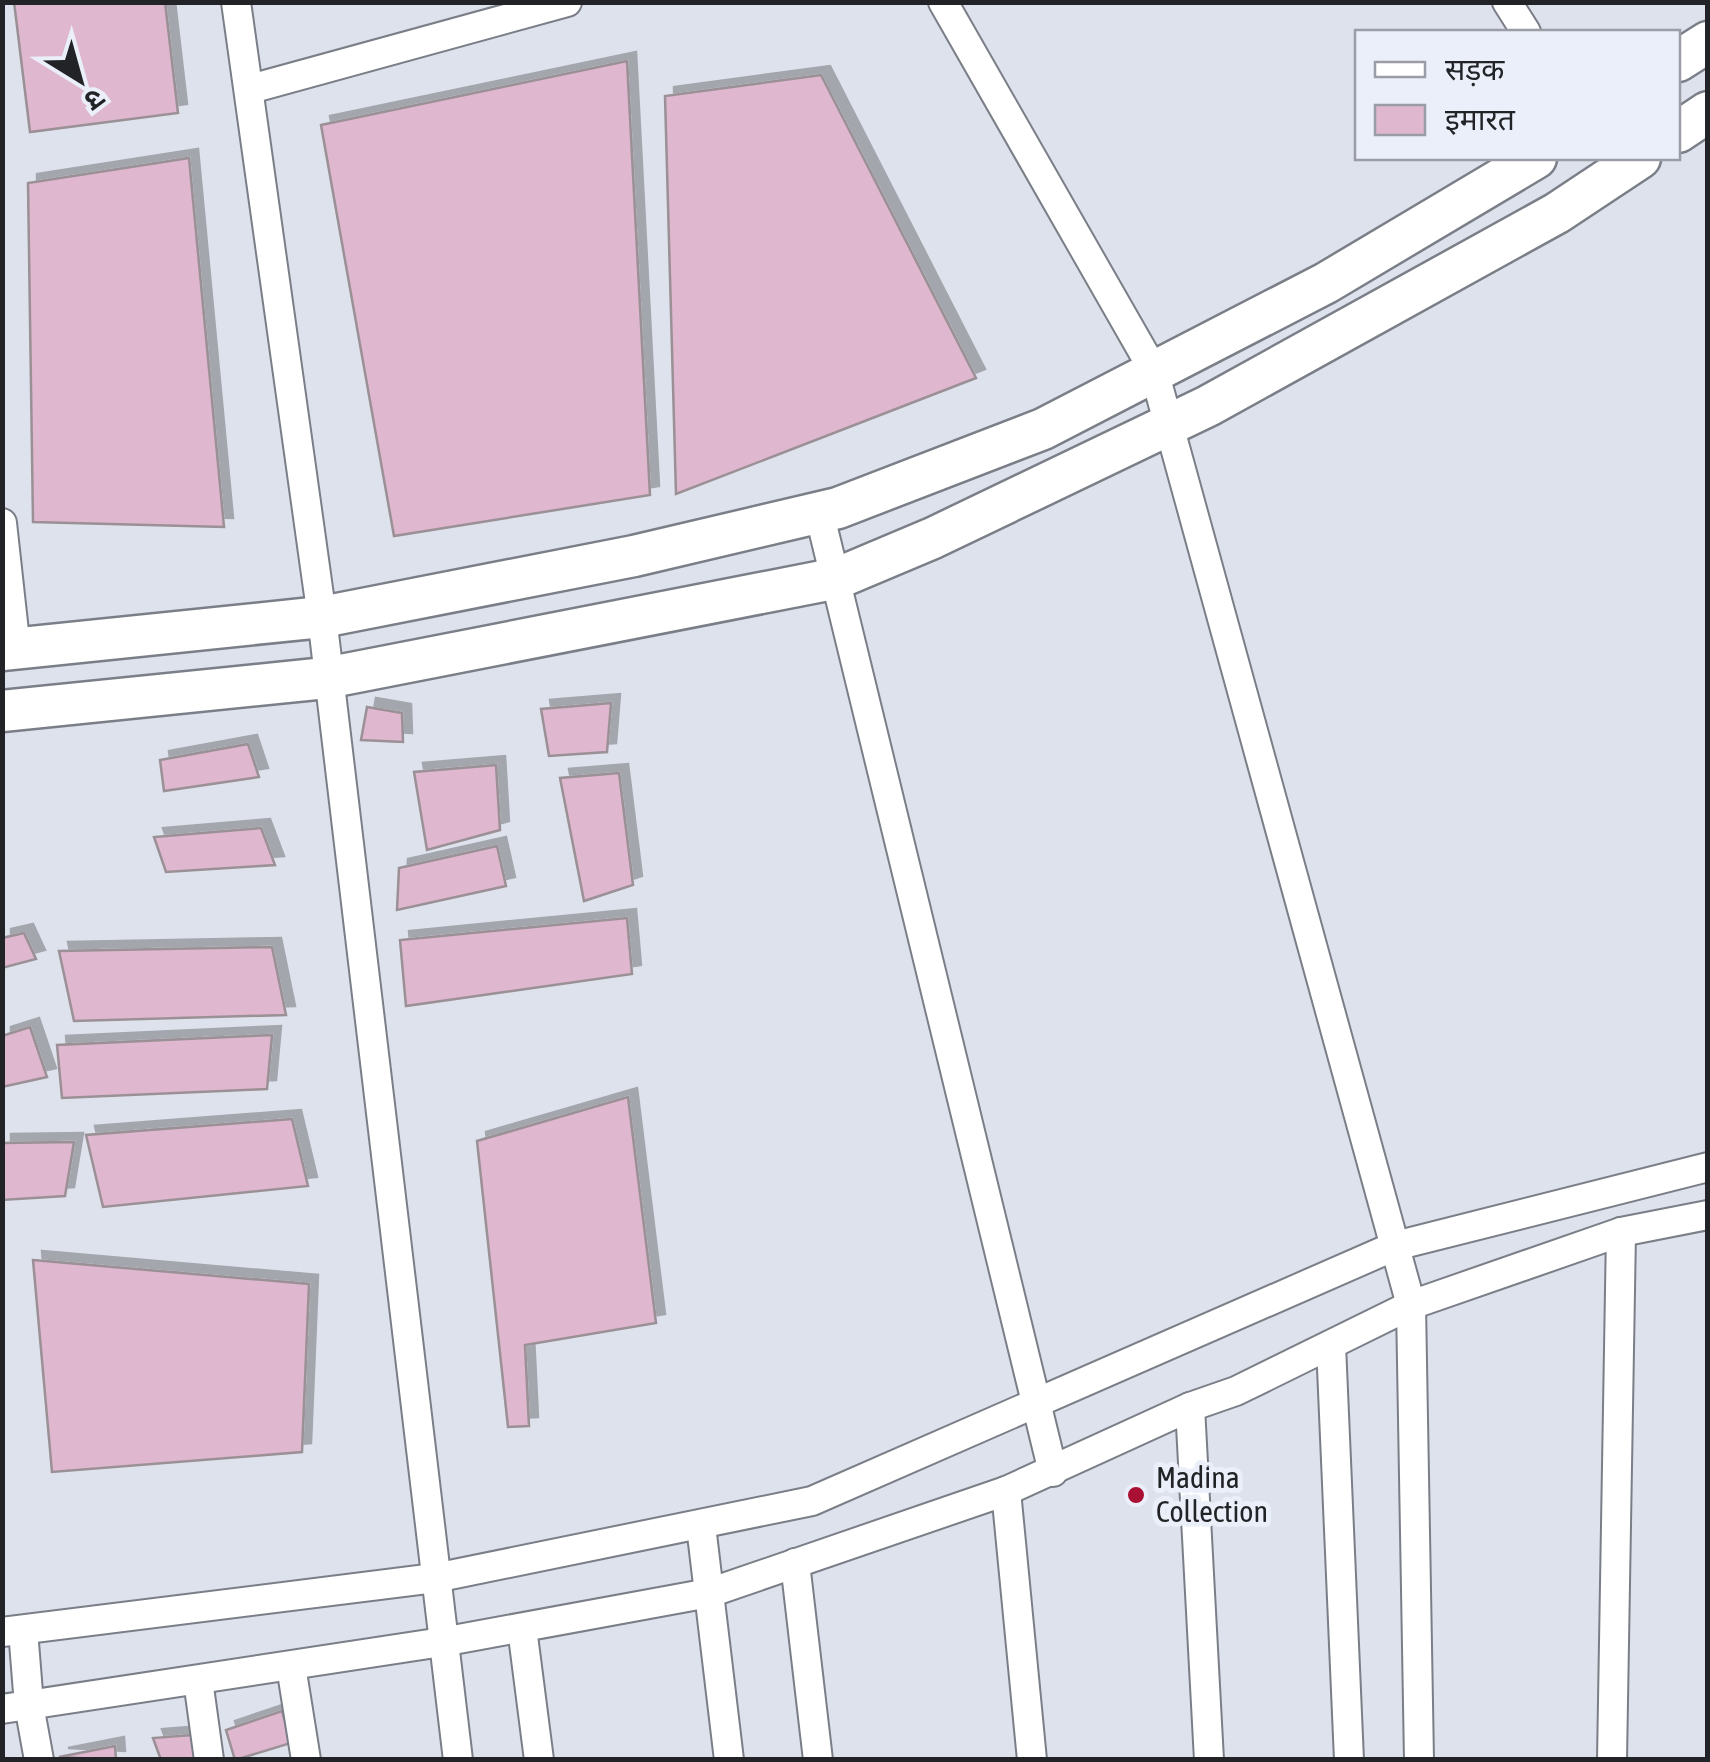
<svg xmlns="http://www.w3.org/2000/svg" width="1710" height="1762" viewBox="0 0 1710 1762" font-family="'Asap Condensed','Noto Sans Devanagari',sans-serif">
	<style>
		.building { fill: #dfb7cf; stroke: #9a9096; stroke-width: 2.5; filter: url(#shadow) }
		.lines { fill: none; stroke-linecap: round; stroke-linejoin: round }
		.street-casing { stroke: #7a7e87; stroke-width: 32 }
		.secondary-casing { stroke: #7a7e87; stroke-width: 45 }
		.street { stroke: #fff; stroke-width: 28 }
		.secondary { stroke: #fff; stroke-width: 40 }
		.poi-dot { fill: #a91134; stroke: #ebeff9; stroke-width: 4 }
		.labels { text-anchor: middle; stroke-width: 10; stroke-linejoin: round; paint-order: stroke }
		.poi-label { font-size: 30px; fill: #212326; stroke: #ebeff9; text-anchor: start }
	</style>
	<defs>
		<filter id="shadow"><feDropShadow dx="9" dy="-9" stdDeviation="0" flood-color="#0004"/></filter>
	</defs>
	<rect width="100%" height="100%" fill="#dee2ec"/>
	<g class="building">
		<polygon points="14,2 165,2 178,113 30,132"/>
		<polygon points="627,61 650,495 394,536 321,125"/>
		<polygon points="821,75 976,378 676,494 665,96"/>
		<polygon points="189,158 224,527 33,522 28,183"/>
		<polygon points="611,703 607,752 549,756 541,709"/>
		<polygon points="367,707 402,713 403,742 361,740"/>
		<polygon points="248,744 259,777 164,791 160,760"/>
		<polygon points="496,765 500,830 427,850 414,772"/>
		<polygon points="619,773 633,885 584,901 560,778"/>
		<polygon points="261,828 275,865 166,872 154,837"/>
		<polygon points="497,846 506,886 397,910 399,868"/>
		<polygon points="627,918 632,974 406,1006 400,940"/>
		<polygon points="24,933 36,959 2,968 2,938"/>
		<polygon points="272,947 286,1015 74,1021 59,951"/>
		<polygon points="30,1027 47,1077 2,1087 2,1036"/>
		<polygon points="272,1035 267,1089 62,1098 57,1045"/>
		<polygon points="628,1097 656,1323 525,1345 529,1426 508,1427 477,1141"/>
		<polygon points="292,1119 308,1186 103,1207 86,1135"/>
		<polygon points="74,1142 65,1196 2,1200 2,1143"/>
		<polygon points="33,1260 309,1284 302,1452 52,1472"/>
		<polygon points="282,1711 291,1743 235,1760 226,1730"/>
		<polygon points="192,1735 195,1760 161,1760 153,1738"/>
		<polygon points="115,1746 116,1760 59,1757"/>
	</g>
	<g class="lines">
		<g class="street-casing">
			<g id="street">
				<polyline points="236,2 322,617 458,1760"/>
				<polyline points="943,2 1154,371 1411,1305 1419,1760"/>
				<polyline points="1507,2 1526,32"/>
				<polyline points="250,89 567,2"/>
				<polyline points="819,512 1053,1472"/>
				<polyline points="2,523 16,650"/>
				<polyline points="1331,1345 1349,1760"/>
				<polyline points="1190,1407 1209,1760"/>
				<polyline points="1006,1491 1032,1760"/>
				<polyline points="701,1526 729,1760"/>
				<polyline points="795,1563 818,1760"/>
				<polyline points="522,1628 539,1760"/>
				<polyline points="23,1630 29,1705 39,1760"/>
				<polyline points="2,1632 435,1578 812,1501 1395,1246 1708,1167"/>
				<polyline points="291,1666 306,1760"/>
				<polyline points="198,1680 209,1760"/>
				<polyline points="2,1709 442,1642 709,1593 1006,1491 1190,1407 1236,1391 1411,1305 1621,1232 1708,1215"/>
				<polyline points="1612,1760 1621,1232"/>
			</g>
		</g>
		<g class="secondary-casing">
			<g id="secondary">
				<polyline points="1678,61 1708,42"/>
				<polyline points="1678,132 1708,112"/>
				<polyline points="2,650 322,617 634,556 838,508 1043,429 1326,283 1536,158"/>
				<polyline points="2,711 326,678 838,578 933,538 1208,406 1557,213 1640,158"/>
			</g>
		</g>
		<use href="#street" class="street"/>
		<use href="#secondary" class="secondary"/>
	</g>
	<circle class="poi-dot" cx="1136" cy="1495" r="10"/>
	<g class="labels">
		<g class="poi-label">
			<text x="1156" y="1488">Madina<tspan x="1156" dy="34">Collection</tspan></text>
		</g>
	</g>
	<rect width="1710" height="1762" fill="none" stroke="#212326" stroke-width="10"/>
	<rect x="1355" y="30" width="325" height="130" fill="#ebeff9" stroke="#9a9da5" stroke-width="2.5"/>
	<rect x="1375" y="62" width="50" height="15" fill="#ffffff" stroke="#9a9da5" stroke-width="2.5"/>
	<text x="1445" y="80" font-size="30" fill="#212326">सड़क</text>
	<rect x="1375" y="105" width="50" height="30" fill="#dfb7cf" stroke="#9a9da5" stroke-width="2.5"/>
	<text x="1445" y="130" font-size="30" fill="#212326">इमारत</text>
	<g transform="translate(80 80) rotate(143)" stroke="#ebeff9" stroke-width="8" paint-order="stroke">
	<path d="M0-8L18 38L0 25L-18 38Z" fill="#212326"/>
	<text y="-15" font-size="28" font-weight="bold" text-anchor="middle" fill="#212326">उ</text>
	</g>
</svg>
